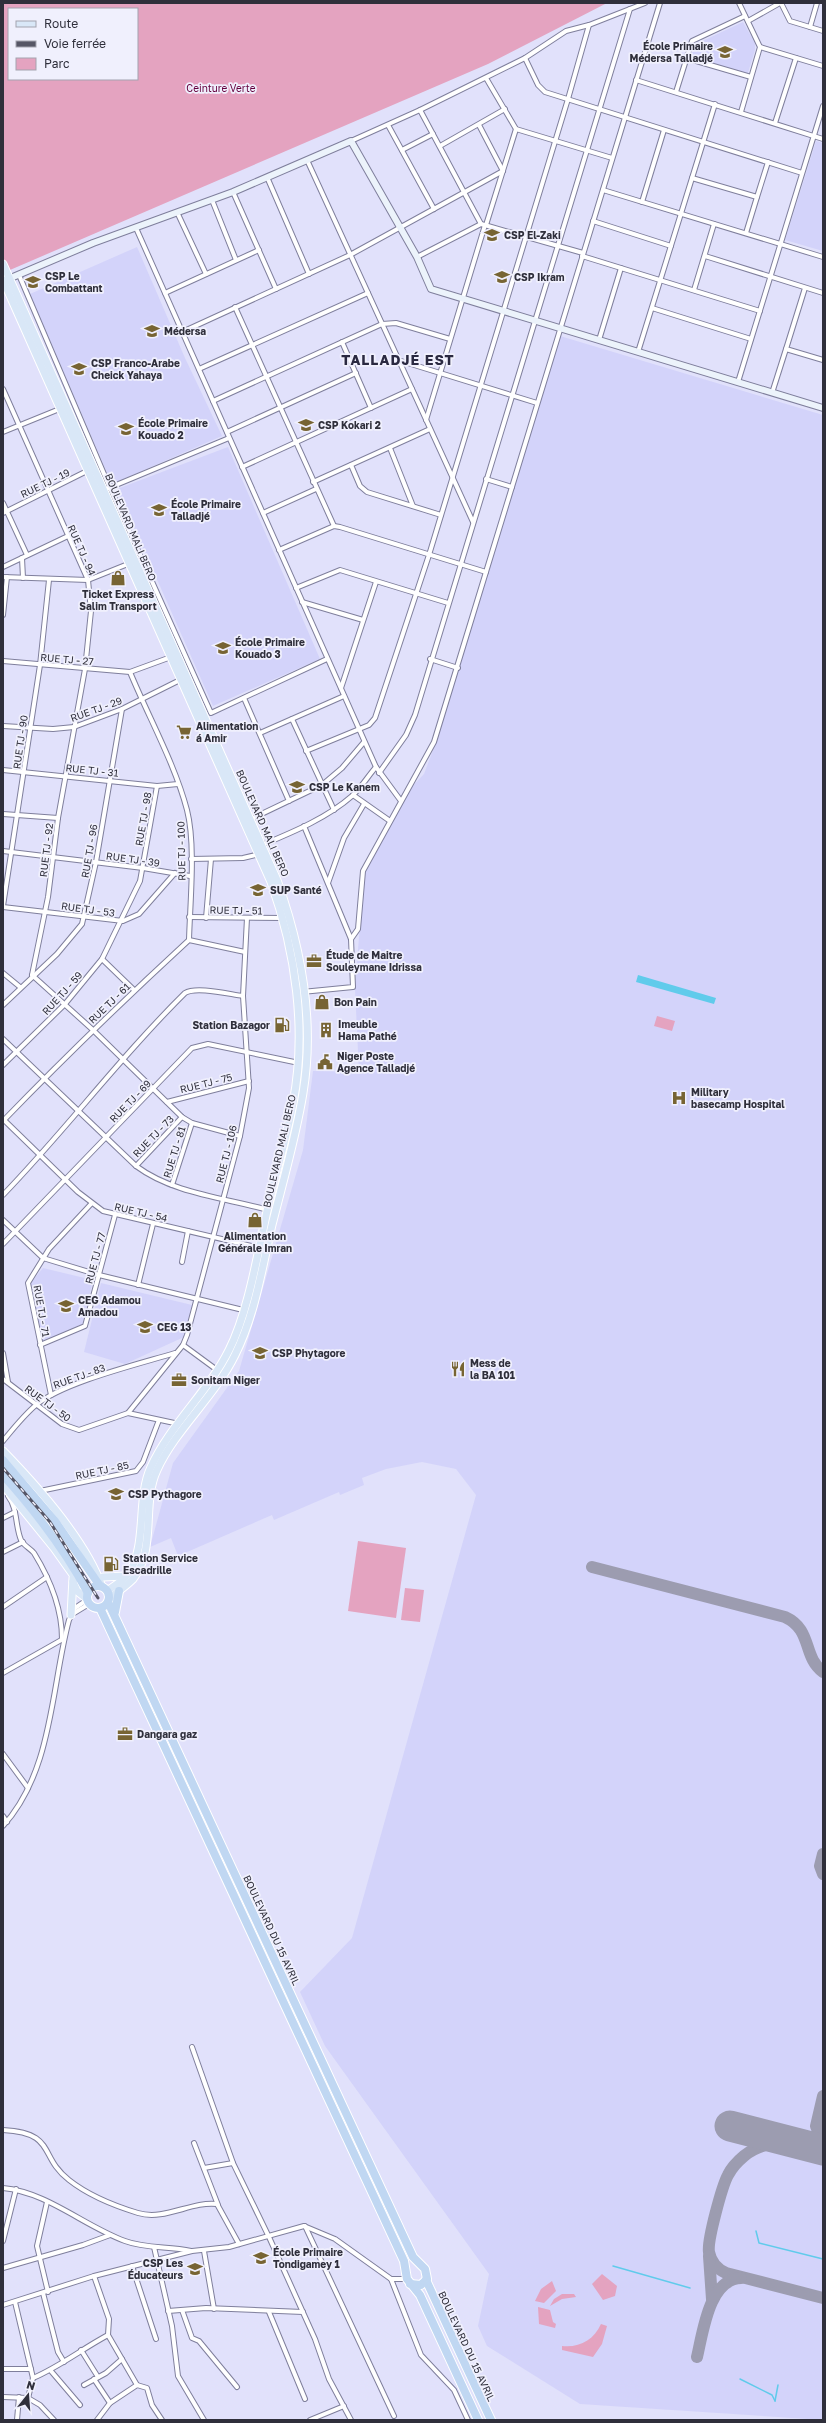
<svg xmlns="http://www.w3.org/2000/svg" width="826" height="2423" viewBox="0 0 826 2423" font-family="'Golos Text',sans-serif">
	<style>
		.built { fill: #d3d3fa }
		.green { fill: #e4a3c0; fill-rule: evenodd }
		.water { fill: #60cbeb }
		.lines { fill: none; stroke-linecap: round; stroke-linejoin: round }
		.stream { stroke: #60cbeb; stroke-width: 1.5 }
		.taxiway { stroke: #9c9cb0; stroke-width: 12 }
		.runway { stroke: #9c9cb0; stroke-width: 31 }
		.street-casing { stroke: #7f7f9c; stroke-width: 6 }
		.secondary-casing { stroke: #7f7f9c; stroke-width: 8 }
		.primary-casing { stroke: #fff; stroke-width: 9 }
		.highway-casing { stroke: #fff; stroke-width: 10 }
		.street { stroke: #fff; stroke-width: 4 }
		.secondary { stroke: #ecf3fb; stroke-width: 6 }
		.primary { stroke: #d9e7f7; stroke-width: 7 }
		.highway { stroke: #c0d7f2; stroke-width: 8 }
		.rail-casing { stroke: #565666; stroke-width: 3 }
		.rail { stroke: #f0f0fd; stroke-width: 1.5; stroke-dasharray: 4.5; stroke-linecap: butt }
		.labels { text-anchor: middle; stroke-width: 3.5; stroke-linejoin: round; paint-order: stroke }
		.poi-label { font-size: 10px; font-weight: bold; fill: #2f2f3b; stroke: #f0f0fd; text-anchor: start }
		.park-label { font-size: 10px; fill: #64003e; stroke: #f0f0fd }
		.street-label { font-size: 10px; fill: #2f2f3b; stroke: #f0f0fd }
		.district-label { font-size: 14px; font-weight: bold; letter-spacing: 1px; fill: #2a2941; stroke: #f0f0fd }
	</style>
	<rect width="100%" height="100%" fill="#e1e1fb"/>
	<g class="built">
		<polygon points="743,22 755,43 755,50 747,76 689,58 694,45"/>
		<polygon points="816,141 823,143 823,251 785,240"/>
		<polygon points="137,247 185,358 222,436 112,484 30,294"/>
		<polygon points="560,336 823,415 823,2420 580,2404 487,2346 478,2326 489,2274 325,2046 300,1992 352,1938 476,1495 456,1469 422,1462 386,1469 362,1478 364,1485 340,1495 339,1492 274,1520 272,1515 178,1556 171,1538 150,1547 173,1463 239,1371 303,1150 313,1071 359,1072 355,989 364,872 407,792 424,774 433,750"/>
		<polygon points="228,447 320,659 213,706 117,489"/>
		<polygon points="43,1268 93,1280 82,1327 41,1341 29,1285"/>
		<polygon points="101,1283 192,1305 184,1337 125,1364 84,1352"/>
	</g>
	<g class="green">
		<path d="M3,3H607L488,64L3,273ZM9,9H137V79H9Z"/>
		<polygon points="657,1016 675,1021 672,1031 654,1026"/>
		<polygon points="358,1541 406,1548 396,1618 348,1611"/>
		<polygon points="405,1588 424,1590 420,1622 401,1620"/>
		<polygon points="602,2274 617,2286 615,2296 603,2300 592,2284"/>
		<polygon points="552,2281 556,2291 544,2303 535,2301 541,2289"/>
		<polygon points="562,2294 574,2294 576,2297 562,2299 550,2306 554,2299"/>
		<polygon points="538,2307 550,2310 553,2322 556,2324 555,2328 539,2324"/>
		<path d="M601,2324L607,2326L602,2344L593,2357L562,2350V2346C579,2348 594,2340 601,2324Z"/>
	</g>
	<polygon class="water" points="638,975 716,998 714,1004 636,982"/>
	<g class="lines">
		<g class="stream">
			<polyline points="756,2231 759,2243 823,2259"/>
			<polyline points="613,2266 690,2288"/>
			<polyline points="740,2379 772,2395 775,2401"/>
			<polyline points="775,2401 778,2385"/>
		</g>
		<g class="taxiway">
			<path d="M592,1567L785,1617C813,1630 802,1656 823,1672"/>
			<polyline points="823,1854 820,1866 823,1874"/>
			<polyline points="823,2096 816,2126 823,2144"/>
			<path d="M799,2144C779,2141 760,2143 744,2156C738,2161 732,2167 728,2175C722,2186 707,2241 709,2252C711,2262 717,2269 726,2273L823,2298"/>
			<polyline points="709,2256 712,2299"/>
			<path d="M697,2357C703,2332 709,2279 741,2278"/>
		</g>
		<polyline class="runway" points="730,2126 823,2150"/>
		<g class="street-casing">
			<g id="street">
				<polyline points="739,3 760,47 741,112"/>
				<polyline points="781,3 790,21 823,31"/>
				<polyline points="748,21 780,3"/>
				<polyline points="810,27 817,3"/>
				<polyline points="760,47 823,66"/>
				<polyline points="525,58 538,85 545,92 802,173"/>
				<polyline points="686,58 751,77"/>
				<polyline points="486,78 516,129 612,158"/>
				<polyline points="636,80 823,139"/>
				<polyline points="676,92 692,41 745,16"/>
				<polyline points="420,110 481,224"/>
				<polyline points="775,123 796,58"/>
				<polyline points="388,125 434,209"/>
				<polyline points="479,125 503,171"/>
				<polyline points="351,141 420,110 525,58 566,31 589,25 645,3"/>
				<polyline points="440,146 505,109"/>
				<polyline points="402,150 433,134"/>
				<polyline points="307,160 473,522"/>
				<polyline points="267,177 309,274"/>
				<polyline points="692,178 757,197 746,233"/>
				<polyline points="603,190 823,257"/>
				<polyline points="233,192 276,289"/>
				<polyline points="757,197 768,162"/>
				<polyline points="212,200 236,260"/>
				<polyline points="642,202 664,130"/>
				<polyline points="177,212 206,274"/>
				<polyline points="593,221 671,246"/>
				<polyline points="486,225 516,129"/>
				<polyline points="136,228 376,767 401,801"/>
				<polyline points="582,256 760,311"/>
				<polyline points="705,256 823,293"/>
				<polyline points="417,257 481,224 583,253"/>
				<polyline points="19,275 110,488 211,713 327,659"/>
				<polyline points="805,288 786,349 823,360"/>
				<polyline points="694,290 714,224"/>
				<polyline points="165,293 259,250"/>
				<polyline points="235,307 334,526"/>
				<polyline points="652,308 751,339"/>
				<polyline points="182,332 350,255 503,171"/>
				<polyline points="599,340 621,268"/>
				<polyline points="342,342 371,408"/>
				<polyline points="638,352 715,104"/>
				<polyline points="398,360 537,403"/>
				<polyline points="199,369 368,293"/>
				<polyline points="738,382 823,106"/>
				<polyline points="3,389 88,580 91,611 85,669 58,818 48,897 32,975"/>
				<polyline points="772,393 786,349"/>
				<polyline points="213,401 382,324 396,323 450,339"/>
				<polyline points="426,420 485,225"/>
				<polyline points="3,432 62,408"/>
				<polyline points="227,432 356,373"/>
				<polyline points="390,448 413,506"/>
				<polyline points="351,465 360,486 367,492 441,515"/>
				<polyline points="242,467 412,389"/>
				<polyline points="486,479 512,487"/>
				<polyline points="313,482 430,429"/>
				<polyline points="104,490 229,438"/>
				<polyline points="3,503 27,555"/>
				<polyline points="3,513 89,470"/>
				<polyline points="263,513 316,489"/>
				<polyline points="279,550 334,526 340,527 486,572"/>
				<polyline points="22,558 23,578"/>
				<polyline points="3,567 68,536"/>
				<polyline points="3,577 88,580 128,564"/>
				<polyline points="296,588 340,570 448,603"/>
				<polyline points="302,602 363,620"/>
				<polyline points="3,615 7,577"/>
				<polyline points="430,659 458,668"/>
				<polyline points="3,661 130,672 171,657"/>
				<path d="M130,672C148,716 175,764 187,810C196,845 190,903 189,940"/>
				<polyline points="341,688 376,582"/>
				<polyline points="244,698 289,801"/>
				<polyline points="292,719 334,810"/>
				<polyline points="3,726 53,729 74,727 122,709 182,679"/>
				<polyline points="260,733 344,696"/>
				<polyline points="306,751 369,725 375,718 429,555 568,99 589,25"/>
				<polyline points="3,770 157,786 178,784"/>
				<polyline points="379,773 406,735 415,715 630,9"/>
				<polyline points="353,795 390,821"/>
				<polyline points="3,814 58,818"/>
				<polyline points="251,819 322,785 342,768 364,742"/>
				<path d="M262,845C293,832 327,818 352,796C361,788 368,776 376,767"/>
				<polyline points="3,851 143,868 190,876"/>
				<polyline points="191,859 243,858 260,854"/>
				<polyline points="328,883 344,838 364,804"/>
				<polyline points="3,906 40,665 49,580"/>
				<polyline points="3,907 123,921 139,914 175,873"/>
				<polyline points="189,917 283,918"/>
				<polyline points="206,918 211,859"/>
				<polyline points="351,939 358,929 363,871 434,742 660,3"/>
				<polyline points="102,959 134,990"/>
				<polyline points="3,973 20,987"/>
				<polyline points="32,975 93,1030 182,1117 192,1123 240,1136"/>
				<polyline points="302,992 353,987 351,939 304,826"/>
				<polyline points="3,1005 57,954 82,924 96,862 122,709"/>
				<path d="M3,1039L136,1166C175,1195 229,1198 275,1212"/>
				<polyline points="3,1065 65,1004 102,959 140,881 157,786"/>
				<polyline points="167,1102 249,1081"/>
				<polyline points="4,1120 78,1192 103,1211 260,1248"/>
				<path d="M3,1121C63,1059 125,999 189,940L245,952"/>
				<polyline points="136,1166 182,1117"/>
				<polyline points="172,1185 192,1123"/>
				<path d="M3,1195C66,1130 120,1057 185,993C196,986 228,994 243,996"/>
				<polyline points="3,1220 43,1258 99,1275 243,1310"/>
				<polyline points="3,1244 192,1048 208,1044 299,1063"/>
				<polyline points="182,1262 188,1231"/>
				<polyline points="138,1285 153,1224"/>
				<polyline points="40,1345 85,1326 115,1215"/>
				<polyline points="183,1345 217,1370"/>
				<polyline points="3,1353 8,1382"/>
				<polyline points="3,1379 62,1424 79,1430 128,1413 183,1345 187,1335 240,1136 249,1088 243,996 247,918"/>
				<polyline points="51,1395 28,1283 49,1249 91,1204"/>
				<polyline points="128,1413 179,1424"/>
				<path d="M3,1441C13,1429 24,1415 36,1405C64,1382 139,1364 175,1353"/>
				<polyline points="40,1491 136,1471 143,1462 159,1420"/>
				<path d="M8,1496C18,1509 15,1526 21,1540C24,1546 30,1548 34,1553C50,1579 62,1609 62,1639"/>
				<polyline points="3,1518 15,1512"/>
				<polyline points="3,1552 23,1542"/>
				<polyline points="3,1607 47,1577"/>
				<polyline points="71,1615 89,1604"/>
				<polyline points="3,1673 63,1639"/>
				<polyline points="3,1754 28,1788"/>
				<polyline points="3,1816 7,1822"/>
				<path d="M3,1826C53,1771 51,1687 69,1620L75,1608L87,1600"/>
				<polyline points="192,2047 233,2163 269,2237 315,2339 329,2379 351,2420"/>
				<path d="M3,2130C57,2133 38,2156 69,2180C88,2195 115,2206 138,2213C165,2221 191,2201 217,2204L239,2244"/>
				<polyline points="194,2143 218,2205"/>
				<polyline points="204,2168 233,2163"/>
				<path d="M3,2188C47,2192 84,2226 125,2241C146,2249 169,2246 191,2251"/>
				<polyline points="47,2202 37,2246 48,2292"/>
				<polyline points="305,2226 394,2416"/>
				<polyline points="3,2241 16,2189"/>
				<polyline points="154,2247 172,2326 178,2376 204,2420"/>
				<polyline points="204,2251 214,2309"/>
				<polyline points="132,2266 156,2339"/>
				<polyline points="3,2268 83,2245 110,2235"/>
				<polyline points="94,2276 109,2319 108,2335 137,2385"/>
				<polyline points="391,2279 421,2355 454,2390 468,2420"/>
				<polyline points="43,2293 58,2352 64,2362"/>
				<polyline points="15,2302 33,2378 28,2398"/>
				<polyline points="3,2305 94,2276 192,2251 229,2247 304,2226 335,2239 391,2279 407,2279"/>
				<polyline points="182,2310 192,2338 199,2341 237,2387"/>
				<polyline points="168,2311 206,2308 303,2312"/>
				<polyline points="269,2312 305,2399"/>
				<polyline points="81,2350 98,2377"/>
				<polyline points="3,2369 31,2369"/>
				<polyline points="51,2371 80,2405"/>
				<path d="M33,2378C59,2367 82,2349 108,2335"/>
				<polyline points="94,2379 110,2403"/>
				<polyline points="84,2385 106,2373 122,2359"/>
				<polyline points="3,2397 28,2398 40,2405 54,2420"/>
				<polyline points="17,2420 19,2397"/>
				<polyline points="97,2420 110,2403 137,2385 147,2388 152,2405 162,2420"/>
				<polyline points="310,2420 344,2406"/>
			</g>
		</g>
		<g class="secondary-casing">
			<polyline id="secondary" points="6,280 93,243 233,192 351,141 417,257 431,289 823,408"/>
		</g>
		<g class="primary-casing">
			<g id="primary">
				<path d="M3,264L277,880C301,947 315,1021 303,1093C296,1137 283,1181 272,1225C262,1268 255,1315 235,1355C215,1396 175,1430 157,1470C141,1504 157,1549 133,1579C126,1586 117,1592 109,1599"/>
				<path d="M3,280L271,882C296,952 307,1031 293,1103C286,1140 275,1175 267,1211C258,1252 248,1313 229,1350C208,1392 170,1425 151,1467C136,1499 148,1546 128,1574C123,1581 114,1586 107,1591"/>
				<path d="M3,1451C37,1486 86,1541 102,1587"/>
				<polyline points="3,1485 54,1548 76,1579"/>
				<polyline points="103,1577 125,1576"/>
				<polyline points="73,1582 77,1591 87,1599"/>
				<polyline points="71,1615 73,1578"/>
			</g>
		</g>
		<g class="highway-casing">
			<g id="highway">
				<polyline points="3,1460 55,1521 100,1586"/>
				<path d="M3,1475C36,1512 65,1550 88,1593"/>
				<circle cx="98" cy="1597" r="11"/>
				<polyline points="108,1602 413,2257 425,2269 427,2279 421,2285 410,2284"/>
				<polyline points="100,1608 404,2261 407,2279 420,2295 478,2420"/>
				<polyline points="115,1612 119,1591"/>
				<polyline points="426,2280 491,2420"/>
			</g>
		</g>
		<use href="#street" class="street"/>
		<use href="#secondary" class="secondary"/>
		<use href="#primary" class="primary"/>
		<use href="#highway" class="highway"/>
		<g class="rail-casing">
			<polyline id="rail" points="3,1468 50,1522 98,1598"/>
		</g>
		<use href="#rail" class="rail"/>
	</g>
	<defs>
		<g id="school-bare" transform="scale(1.2)"><path d="M0-5L7-2L0 1L-7-2ZM-4 1L0 2.5L4 1V4Q0 6-4 4Z" fill="#776433" stroke="#f0f0fd" stroke-width="2.5" paint-order="stroke"/></g>
		<g id="shop-bare" transform="scale(1.2)"><path d="M-5-2.5h2.3a2.7 3.5 0 0 1 5.4 0H5L5.5 6h-11ZM-1.5-2.5h3a1.5 2.3 0 0 0-3 0Z" fill="#776433" stroke="#f0f0fd" stroke-width="2.5" paint-order="stroke"/></g>
		<g id="supermarket-bare" transform="scale(1.2)"><path d="M-6-5.5h2.5l.6 2H6L4.5 2H-2.5L-4.4-4H-6ZM-1.5 3.2a1.3 1.3 0 1 0 .1 0ZM3 3.2a1.3 1.3 0 1 0 .1 0Z" fill="#776433" stroke="#f0f0fd" stroke-width="2.5" paint-order="stroke"/></g>
		<g id="university-bare" transform="scale(1.2)"><path d="M0-5L7-2L0 1L-7-2ZM-4 1L0 2.5L4 1V4Q0 6-4 4Z" fill="#776433" stroke="#f0f0fd" stroke-width="2.5" paint-order="stroke"/></g>
		<g id="office-bare" transform="scale(1.2)"><path d="M-6-3h4V-5.5h4V-3h4V5H-6ZM-1-4.5V-3h2v-1.5ZM-6 0V1H6V0Z" fill="#776433" stroke="#f0f0fd" stroke-width="2.5" paint-order="stroke"/></g>
		<g id="fuel-bare" transform="scale(1.2)"><path d="M-5.5-6h7V0h2V4h1.3V-2.5L3-4.5l.8-.8L6-3V5H2.5V1h-1V6h-7ZM-4.2-4.7v3.2H.2V-4.7Z" fill="#776433" stroke="#f0f0fd" stroke-width="2.5" paint-order="stroke"/></g>
		<g id="building-bare" transform="scale(1.2)"><path d="M-4-6H4V6H1V3H-1V6H-4ZM-2.5-4.3h1.7v1.8h-1.7ZM.8-4.3h1.7v1.8H.8ZM-2.5-1h1.7V.8h-1.7ZM.8-1h1.7V.8H.8Z" fill="#776433" stroke="#f0f0fd" stroke-width="2.5" paint-order="stroke"/></g>
		<g id="civic-bare" transform="scale(1.2)"><path d="M-.6-6.5H3V-4.5H.6V-3L4-1V1h2V6H-6V1h2V-1L-.6-3ZM-1.2 2.5V6h2.4V2.5Z" fill="#776433" stroke="#f0f0fd" stroke-width="2.5" paint-order="stroke"/></g>
		<g id="hospital-bare" transform="scale(1.2)"><path d="M-5-5h3v3.5h4V-5h3V5h-3V1.5h-4V5h-3Z" fill="#776433" stroke="#f0f0fd" stroke-width="2.5" paint-order="stroke"/></g>
		<g id="restaurant-bare" transform="scale(1.2)"><path d="M-5-6h1v4h1v-4h1v4h1v-4h1v5L-1.5 .5V6h-2V.5L-5-1ZM5-6V6H3V1.5H1.5Q1.5-4 5-6Z" fill="#776433" stroke="#f0f0fd" stroke-width="2.5" paint-order="stroke"/></g>
	</defs>
	<g fill-rule="evenodd">
		<use href="#school-bare" x="725" y="52"/>
		<use href="#school-bare" x="492" y="235"/>
		<use href="#school-bare" x="502" y="277"/>
		<use href="#school-bare" x="33" y="282"/>
		<use href="#school-bare" x="152" y="331"/>
		<use href="#school-bare" x="79" y="369"/>
		<use href="#school-bare" x="306" y="425"/>
		<use href="#school-bare" x="126" y="429"/>
		<use href="#school-bare" x="159" y="510"/>
		<use href="#shop-bare" x="118" y="578"/>
		<use href="#school-bare" x="223" y="648"/>
		<use href="#supermarket-bare" x="184" y="732"/>
		<use href="#school-bare" x="297" y="787"/>
		<use href="#university-bare" x="258" y="890"/>
		<use href="#office-bare" x="314" y="961"/>
		<use href="#shop-bare" x="322" y="1002"/>
		<use href="#fuel-bare" x="282" y="1025"/>
		<use href="#building-bare" x="326" y="1030"/>
		<use href="#civic-bare" x="325" y="1062"/>
		<use href="#hospital-bare" x="679" y="1098"/>
		<use href="#shop-bare" x="255" y="1220"/>
		<use href="#school-bare" x="66" y="1306"/>
		<use href="#school-bare" x="145" y="1327"/>
		<use href="#school-bare" x="260" y="1353"/>
		<use href="#restaurant-bare" x="458" y="1369"/>
		<use href="#office-bare" x="179" y="1380"/>
		<use href="#school-bare" x="116" y="1494"/>
		<use href="#fuel-bare" x="111" y="1564"/>
		<use href="#office-bare" x="125" y="1734"/>
		<use href="#school-bare" x="261" y="2258"/>
		<use href="#school-bare" x="195" y="2269"/>
	</g>
	<g class="labels">
		<g class="poi-label">
			<text x="713" y="50" text-anchor="end">École Primaire<tspan x="713" dy="12">Médersa Talladjé</tspan></text>
			<text x="504" y="239">CSP El-Zaki</text>
			<text x="45" y="280">CSP Le<tspan x="45" dy="12">Combattant</tspan></text>
			<text x="514" y="281">CSP Ikram</text>
			<text x="164" y="335">Médersa</text>
			<text x="91" y="367">CSP Franco-Arabe<tspan x="91" dy="12">Cheick Yahaya</tspan></text>
			<text x="138" y="427">École Primaire<tspan x="138" dy="12">Kouado 2</tspan></text>
			<text x="318" y="429">CSP Kokari 2</text>
			<text x="171" y="508">École Primaire<tspan x="171" dy="12">Talladjé</tspan></text>
			<text x="118" y="598" text-anchor="middle">Ticket Express<tspan x="118" dy="12">Salim Transport</tspan></text>
			<text x="235" y="646">École Primaire<tspan x="235" dy="12">Kouado 3</tspan></text>
			<text x="196" y="730">Alimentation<tspan x="196" dy="12">á Amir</tspan></text>
			<text x="309" y="791">CSP Le Kanem</text>
			<text x="270" y="894">SUP Santé</text>
			<text x="326" y="959">Étude de Maitre<tspan x="326" dy="12">Souleymane Idrissa</tspan></text>
			<text x="334" y="1006">Bon Pain</text>
			<text x="338" y="1028">Imeuble<tspan x="338" dy="12">Hama Pathé</tspan></text>
			<text x="270" y="1029" text-anchor="end">Station Bazagor</text>
			<text x="337" y="1060">Niger Poste<tspan x="337" dy="12">Agence Talladjé</tspan></text>
			<text x="691" y="1096">Military<tspan x="691" dy="12">basecamp Hospital</tspan></text>
			<text x="255" y="1240" text-anchor="middle">Alimentation<tspan x="255" dy="12">Générale Imran</tspan></text>
			<text x="78" y="1304">CEG Adamou<tspan x="78" dy="12">Amadou</tspan></text>
			<text x="157" y="1331">CEG 13</text>
			<text x="272" y="1357">CSP Phytagore</text>
			<text x="470" y="1367">Mess de<tspan x="470" dy="12">la BA 101</tspan></text>
			<text x="191" y="1384">Sonitam Niger</text>
			<text x="128" y="1498">CSP Pythagore</text>
			<text x="123" y="1562">Station Service<tspan x="123" dy="12">Escadrille</tspan></text>
			<text x="137" y="1738">Dangara gaz</text>
			<text x="273" y="2256">École Primaire<tspan x="273" dy="12">Tondigamey 1</tspan></text>
			<text x="183" y="2267" text-anchor="end">CSP Les<tspan x="183" dy="12">Éducateurs</tspan></text>
		</g>
		<g class="park-label">
			<text x="221" y="92">Ceinture Verte</text>
		</g>
		<g class="street-label">
			<text transform="translate(45 483) rotate(-26)" y="4">RUE TJ - 19</text>
			<text transform="translate(131 527) rotate(67)" y="4">BOULEVARD MALI BERO</text>
			<text transform="translate(82 550) rotate(66)" y="4">RUE TJ - 94</text>
			<text transform="translate(67 659) rotate(5)" y="4">RUE TJ - 27</text>
			<text transform="translate(96 709) rotate(-20)" y="4">RUE TJ - 29</text>
			<text transform="translate(20 742) rotate(-82)" y="4">RUE TJ - 90</text>
			<text transform="translate(92 770) rotate(6)" y="4">RUE TJ - 31</text>
			<text transform="translate(143 819) rotate(-80)" y="4">RUE TJ - 98</text>
			<text transform="translate(263 823) rotate(66)" y="4">BOULEVARD MALI BERO</text>
			<text transform="translate(46 850) rotate(-83)" y="4">RUE TJ - 92</text>
			<text transform="translate(89 851) rotate(-80)" y="4">RUE TJ - 96</text>
			<text transform="translate(181 851) rotate(-91)" y="4">RUE TJ - 100</text>
			<text transform="translate(133 859) rotate(8)" y="4">RUE TJ - 39</text>
			<text transform="translate(88 909) rotate(8)" y="4">RUE TJ - 53</text>
			<text transform="translate(236 910) rotate(1)" y="4">RUE TJ - 51</text>
			<text transform="translate(62 993) rotate(-48)" y="4">RUE TJ - 59</text>
			<text transform="translate(109 1003) rotate(-44)" y="4">RUE TJ - 61</text>
			<text transform="translate(206 1083) rotate(-14)" y="4">RUE TJ - 75</text>
			<text transform="translate(130 1101) rotate(-46)" y="4">RUE TJ - 69</text>
			<text transform="translate(153 1136) rotate(-46)" y="4">RUE TJ - 73</text>
			<text transform="translate(279 1151) rotate(-77)" y="4">BOULEVARD MALI BERO</text>
			<text transform="translate(174 1152) rotate(-73)" y="4">RUE TJ - 81</text>
			<text transform="translate(226 1154) rotate(-76)" y="4">RUE TJ - 106</text>
			<text transform="translate(141 1212) rotate(13)" y="4">RUE TJ - 54</text>
			<text transform="translate(95 1258) rotate(-75)" y="4">RUE TJ - 77</text>
			<text transform="translate(42 1311) rotate(80)" y="4">RUE TJ - 71</text>
			<text transform="translate(79 1376) rotate(-20)" y="4">RUE TJ - 83</text>
			<text transform="translate(48 1403) rotate(36)" y="4">RUE TJ - 50</text>
			<text transform="translate(102 1470) rotate(-12)" y="4">RUE TJ - 85</text>
			<text transform="translate(272 1930) rotate(65)" y="4">BOULEVARD DU 15 AVRIL</text>
			<text transform="translate(467 2346) rotate(65)" y="4">BOULEVARD DU 15 AVRIL</text>
		</g>
		<g class="district-label">
			<text x="398" y="365">TALLADJÉ EST</text>
		</g>
	</g>
	<rect width="826" height="2423" fill="none" stroke="#2f2f3b" stroke-width="8"/>
	<rect x="8" y="8" width="130" height="72" fill="#f0f0fd" stroke="#a3a3af"/>
	<rect x="16" y="21" width="20" height="6" fill="#d9e7f7" stroke="#a3a3af"/>
	<text x="44" y="28" font-size="12" fill="#2f2f3b">Route</text>
	<rect x="16" y="41" width="20" height="6" fill="#565666" stroke="#a3a3af"/>
	<text x="44" y="48" font-size="12" fill="#2f2f3b">Voie ferrée</text>
	<rect x="16" y="58" width="20" height="12" fill="#e4a3c0" stroke="#a3a3af"/>
	<text x="44" y="68" font-size="12" fill="#2f2f3b">Parc</text>
	<g transform="translate(28 2395) rotate(17)" stroke="#f0f0fd" stroke-width="3" paint-order="stroke">
	<path d="M0-3L7 15L0 10L-7 15Z" fill="#2f2f3b"/>
	<text y="-6" font-size="11" font-weight="bold" text-anchor="middle" fill="#2f2f3b">N</text>
	</g>
</svg>
